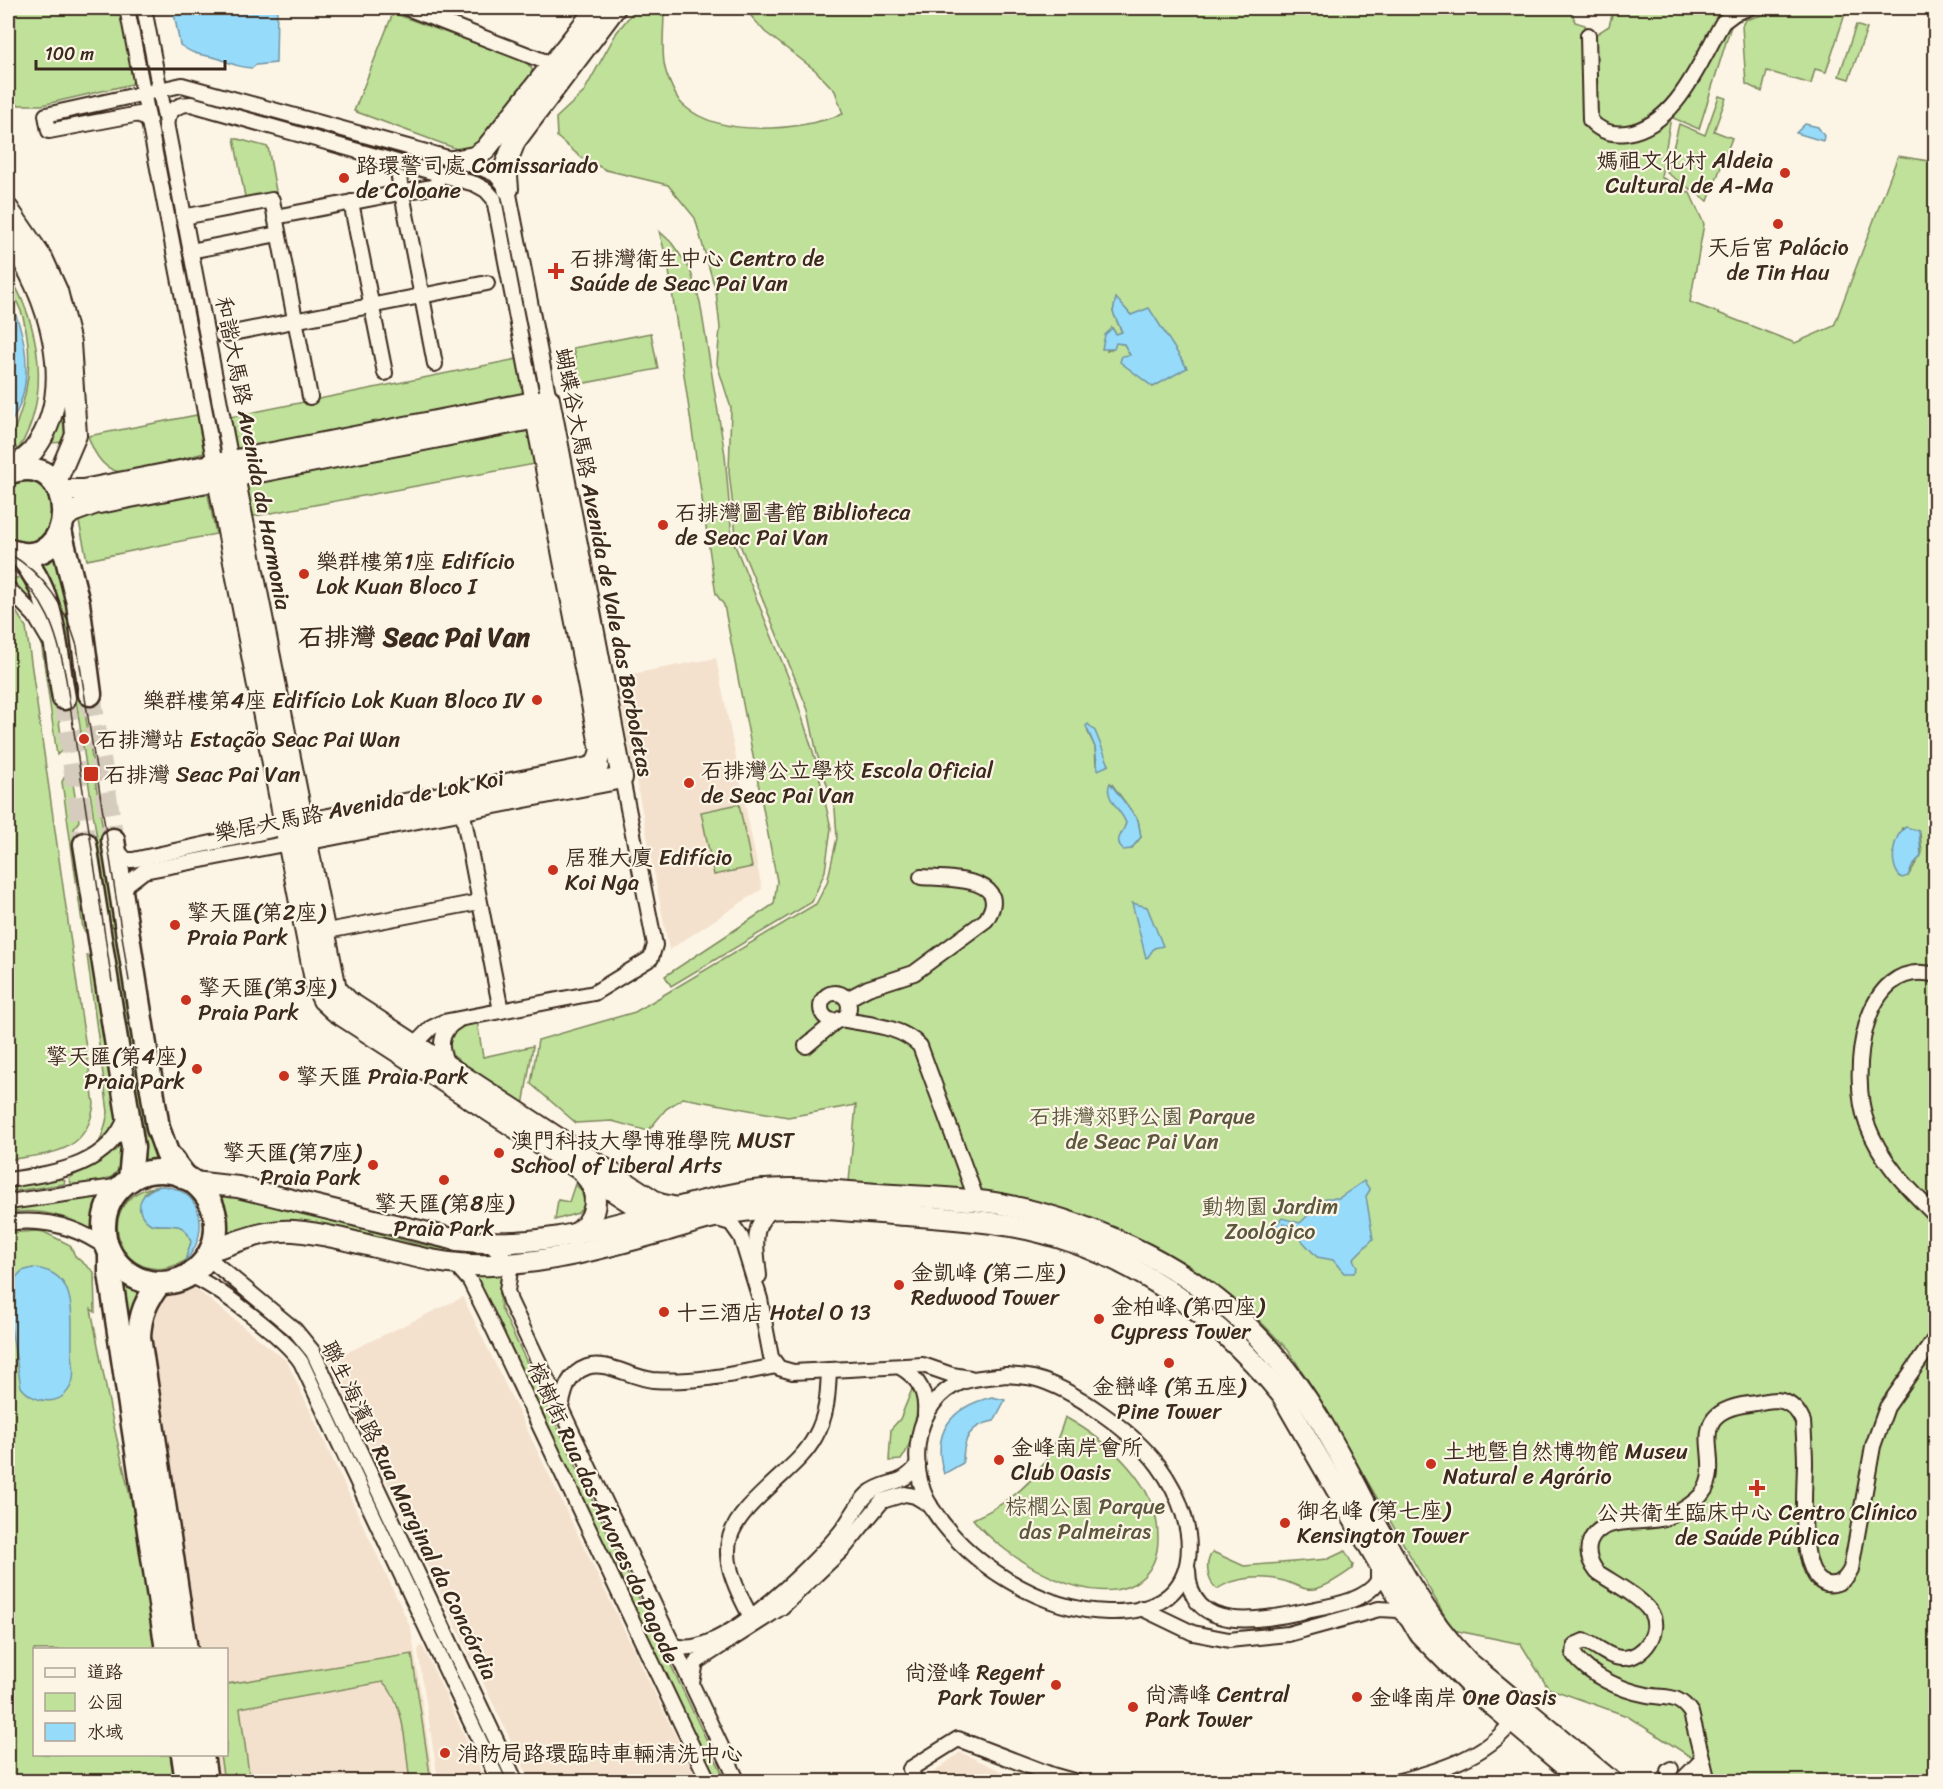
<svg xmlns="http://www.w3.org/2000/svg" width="1943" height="1789" viewBox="0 0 1943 1789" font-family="Sriracha,'LXGW WenKai TC',sans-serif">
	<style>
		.built { fill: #f4e1cd }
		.green { fill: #bfe19a; stroke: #7d865c; stroke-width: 1.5; fill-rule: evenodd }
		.water { fill: #97dbfa; stroke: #7294a2; stroke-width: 1.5 }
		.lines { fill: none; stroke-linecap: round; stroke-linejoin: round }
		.primary-tunnel { stroke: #d5ccbd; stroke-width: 22; stroke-dasharray: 22 11; stroke-linecap: butt }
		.street-casing { stroke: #3b2a1e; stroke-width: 18 }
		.secondary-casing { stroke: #3b2a1e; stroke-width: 24 }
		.primary-casing { stroke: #3b2a1e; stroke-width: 27 }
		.street { stroke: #fcf5e5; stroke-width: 14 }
		.secondary { stroke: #fcf5e5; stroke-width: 20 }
		.primary { stroke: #fcf5e5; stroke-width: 22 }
		.tram { stroke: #3b2a1e; stroke-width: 1.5 }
		.poi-dot { fill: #c8321e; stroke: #fcf5e5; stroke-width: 2 }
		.labels { text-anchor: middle; stroke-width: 4.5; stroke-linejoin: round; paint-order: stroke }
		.poi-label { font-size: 22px; fill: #3b2a1e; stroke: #fcf5e5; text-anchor: start }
		.street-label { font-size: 22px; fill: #3b2a1e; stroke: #fcf5e5 }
		.park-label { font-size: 22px; fill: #5c583d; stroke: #fcf5e5 }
		.quarter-label { font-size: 26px; font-weight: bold; fill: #3b2a1e; stroke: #fcf5e5 }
	</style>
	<rect width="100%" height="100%" fill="#fcf5e5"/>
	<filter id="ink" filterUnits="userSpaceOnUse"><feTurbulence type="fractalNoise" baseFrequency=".0167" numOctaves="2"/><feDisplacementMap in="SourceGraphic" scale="12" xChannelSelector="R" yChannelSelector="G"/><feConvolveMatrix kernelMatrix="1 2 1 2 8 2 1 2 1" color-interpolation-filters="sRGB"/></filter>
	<g filter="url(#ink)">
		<g class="built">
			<polygon points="716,658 762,889 669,950 616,677"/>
			<polygon points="192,1286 287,1361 411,1628 434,1781 220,1781 216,1755 226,1754 226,1650 200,1649 152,1335 152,1319 163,1298 177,1289"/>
			<polygon points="463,1297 660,1704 698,1781 530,1781 329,1361"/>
			<polygon points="420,1646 423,1647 486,1781 438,1781 418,1651"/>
			<polygon points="960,1752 1008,1774 1030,1781 930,1781 928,1777"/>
		</g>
		<g class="green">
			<polygon points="8,8 121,8 134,76 132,84 42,105 8,105"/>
			<polygon points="134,8 139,8 150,73 148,76"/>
			<path d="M636,8L664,12C664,30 661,52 665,68C667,77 676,99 683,105C721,139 799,130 843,114L835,91L815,70L765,32L744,8H1571L1575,22L1585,25L1588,35H1595L1609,26L1614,8H1774L1732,23L1699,129L1671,117L1661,177L1690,193L1704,224L1690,302L1795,343L1834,326L1898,156L1935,162V1781H1720L1705,1766L1627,1716L1548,1688L1521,1644L1453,1630L1320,1399L1288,1350L1258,1319L1230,1297L1178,1262L1055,1210L1003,1193L849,1182L856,1105L788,1117L683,1098L666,1109L648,1131L612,1121L576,1123L531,1084L538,1040L635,1012L816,904L827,883L837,838L835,809L817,754L808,710L736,535L729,472L731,408L717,364L720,328L716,292L695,218L668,185L606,170L582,158L557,137L556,118L583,93L617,32ZM1116,299L1131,315L1153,387L1127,357L1131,356L1124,344L1116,343L1113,349L1107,351L1112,328L1116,334L1122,333L1113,312ZM1087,730L1109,765H1096L1095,747ZM1111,783L1138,820L1141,837L1131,849L1124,830L1126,823ZM1902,828L1920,833L1922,853L1908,876L1893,853Z"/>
			<polygon points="1786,8 1847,8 1826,72 1815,69 1811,84 1767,71 1762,92 1746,84 1742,26 1745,20"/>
			<polygon points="393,13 526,62 532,69 531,77 478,143 470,148 457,149 354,111"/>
			<polygon points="1856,25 1867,29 1849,79 1839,76"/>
			<polygon points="1719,96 1726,98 1714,131 1732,138 1708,201 1667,173 1679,124 1705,135"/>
			<polygon points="216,100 440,163 439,167 215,104"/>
			<polygon points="103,110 104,114 57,123 56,119"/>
			<polygon points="234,138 268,147 276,191 264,197 245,197"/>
			<polygon points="166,162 223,455 220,455 162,163"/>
			<polygon points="448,167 481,178 499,194 540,391 536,391 498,203 447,171"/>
			<polygon points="659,231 671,242 690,269 700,302 725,455 732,538 793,689 815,758 831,828 825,871 812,902 671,986 665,976 774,904 777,881 724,605 716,594 714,582 668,264"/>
			<path d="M8,273C40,325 52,396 18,450L10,440C28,400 35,360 23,317C19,302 7,289 8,273Z"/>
			<polygon points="651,333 658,369 580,384 573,348"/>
			<polygon points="517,359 524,397 237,453 230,417"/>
			<polygon points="62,405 65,442 50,443"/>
			<path d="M197,415L204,453C187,457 136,473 122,472C103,471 93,451 88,436Z"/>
			<polygon points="528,427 535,464 250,517 242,480"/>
			<polygon points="24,477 42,483 57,508 48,534 31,544 8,541 8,481"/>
			<polygon points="207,490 216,534 87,560 78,517"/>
			<polygon points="60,547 150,1140 161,1162 139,1166 143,1143 63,614 50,585 34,562"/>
			<path d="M22,576C52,626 54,692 63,749L57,755L40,634L8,581Z"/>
			<path d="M8,599L26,627L94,1104C87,1155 49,1153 8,1160Z"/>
			<polygon points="71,771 79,821 74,829 92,940 83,929 62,782 67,772"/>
			<polygon points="739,804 752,867 714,875 701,812"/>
			<path d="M87,955L92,957L128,1144C118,1183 109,1181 72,1185L69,1179C93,1163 103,1140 108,1112Z"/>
			<path d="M477,1021L483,1057L533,1046L523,1106C509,1097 465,1074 456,1064C437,1043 456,1026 477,1021Z"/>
			<polygon points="61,1178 65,1181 64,1184 8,1192 8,1186"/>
			<polygon points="575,1184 581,1190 585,1205 578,1213 555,1220 558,1200 569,1202"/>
			<path d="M160,1186L146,1191C139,1205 136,1214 151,1224C168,1228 185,1218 191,1242L185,1261C118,1297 86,1194 160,1186Z"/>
			<polygon points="212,1189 411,1242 475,1255 477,1258 441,1255 296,1224 222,1241 221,1205"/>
			<path d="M102,1195L95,1232C67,1215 39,1208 8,1213V1208Z"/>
			<polygon points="37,1231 44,1232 70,1245 75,1256 94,1272 95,1312 91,1309 111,1413 135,1518 155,1649 34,1650 34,1754 170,1755 174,1781 8,1782 8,1233"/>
			<polygon points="501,1273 499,1289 501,1308 726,1781 717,1781 476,1278 476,1276"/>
			<polygon points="123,1282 142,1290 135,1301 127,1328"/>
			<path d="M913,1387C923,1404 912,1445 901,1460L889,1461L891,1429L900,1419Z"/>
			<path d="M1065,1417C1108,1441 1159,1484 1158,1538C1158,1552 1154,1566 1144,1576C1100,1619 1002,1557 973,1519C1020,1498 1050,1469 1065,1417Z"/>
			<path d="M1345,1551L1353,1565L1352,1569C1342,1576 1327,1587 1315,1589C1304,1591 1295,1584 1284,1581C1264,1575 1235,1577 1217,1589C1207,1581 1204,1562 1213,1552L1244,1566L1328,1559Z"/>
			<path d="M412,1654L431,1781H410C405,1751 406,1704 383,1682L240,1708L250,1781H224L220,1755L226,1754L227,1684Z"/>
		</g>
		<g class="water">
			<path d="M173,8H277L276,63L256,65L252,68C238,67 232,64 220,59C201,53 199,58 180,45Z"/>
			<polygon points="1805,124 1818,127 1824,136 1823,141 1796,133"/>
			<path d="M8,298C29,338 35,389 8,427Z"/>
			<polygon points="1116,298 1131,315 1149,308 1187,368 1153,387 1120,362 1122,356 1130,355 1124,344 1116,343 1114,349 1102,349 1105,335 1112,328 1116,334 1122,332 1113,312"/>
			<polygon points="1088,724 1095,731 1109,765 1098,770 1095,747 1086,726"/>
			<path d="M1110,783L1138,820L1141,837L1131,849L1123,850C1113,839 1123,834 1126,823C1122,811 1103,797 1110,783Z"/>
			<path d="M1906,827L1919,831L1921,856L1912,866L1908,876L1902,878C1888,868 1892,835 1906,827Z"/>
			<polygon points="1132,903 1147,907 1163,946 1154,948 1148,957 1146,958"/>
			<polygon points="1364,1181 1370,1190 1366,1196 1373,1239 1353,1259 1357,1267 1354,1273 1344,1273 1333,1260 1317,1257 1295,1233 1295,1228 1283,1224 1281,1234 1269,1233 1265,1228 1276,1225 1282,1218 1300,1223 1326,1198 1339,1198"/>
			<path d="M163,1186C205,1190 210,1235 185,1261L191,1242C185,1218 168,1228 151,1224C129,1210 142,1188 163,1186Z"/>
			<path d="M33,1268C79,1271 71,1316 72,1351C72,1361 76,1372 72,1383C63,1407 35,1405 21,1387L8,1310V1286L22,1271Z"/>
			<path d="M992,1397L1005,1400L994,1421C969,1425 963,1439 963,1463L944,1474C931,1432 951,1407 992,1397Z"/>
		</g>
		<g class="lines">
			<g class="primary-tunnel">
				<polyline points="90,694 113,840"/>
				<polyline points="64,698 85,844"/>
			</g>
			<g class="street-casing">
				<g id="street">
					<polyline points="127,8 215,464"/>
					<polyline points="144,8 231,461"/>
					<polyline points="407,8 554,65"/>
					<path d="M1588,35L1590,120C1600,132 1613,135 1627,133C1677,125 1700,61 1723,22L1735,13L1748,8"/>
					<polyline points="148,121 139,114 49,131 46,115 182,85 477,166 495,174 508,189 549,399"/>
					<path d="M166,131C165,114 174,104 191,104L475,184L486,190L494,199L533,402"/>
					<polyline points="399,178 435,364"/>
					<polyline points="351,202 385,373"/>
					<polyline points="183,217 272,200 310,397"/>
					<polyline points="275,217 436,186 439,174"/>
					<polyline points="190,251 278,234"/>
					<polyline points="222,335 487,283"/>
					<polyline points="8,588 35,616 48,638"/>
					<polyline points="462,809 501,1011"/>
					<polyline points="116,849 126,860 133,860 286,827"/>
					<polyline points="123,895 127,884 144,871 289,843"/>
					<polyline points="322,932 479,902"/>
					<path d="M1936,975C1861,955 1849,1076 1867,1124C1881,1162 1908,1188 1936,1216"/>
					<circle cx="835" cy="1007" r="14"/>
					<path d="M847,999L868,988L914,973L986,920C1015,876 945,879 921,877"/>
					<path d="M840,1019C868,1025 900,1025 920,1046L977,1201"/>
					<polyline points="806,1046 836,1021"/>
					<polyline points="410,1049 431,1028 443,1022 594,993 651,958 655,945 622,778"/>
					<path d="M449,1066C438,1050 439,1031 457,1021"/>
					<path d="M8,1180C54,1173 109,1167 127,1115"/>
					<polyline points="8,1202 122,1186"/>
					<polyline points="714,1218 731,1223 741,1237 760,1299 771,1357 779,1368 793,1372 923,1365 952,1375 970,1378"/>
					<path d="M8,1223C44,1218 78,1227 108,1249"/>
					<polyline points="490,1244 511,1264 507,1291 510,1301 738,1782"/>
					<polyline points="207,1257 295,1330 313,1352 516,1782"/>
					<polyline points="456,1265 470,1281 487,1315 709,1782"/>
					<path d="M189,1275C216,1285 285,1338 301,1362L499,1782"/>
					<path d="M759,1276C757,1252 748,1219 777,1209"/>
					<path d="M900,1367C919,1378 927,1393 925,1415"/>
					<path d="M1006,1375C1015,1376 1024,1376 1033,1378C1073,1388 1134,1433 1158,1465C1204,1527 1207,1615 1108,1612C1040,1610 968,1564 931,1507C906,1467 914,1400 962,1382C975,1377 992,1377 1006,1375Z"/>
					<path d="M561,1407C565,1389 568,1374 587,1367C605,1360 632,1378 653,1380C695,1383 735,1374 776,1366"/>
					<path d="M1188,1570C1189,1636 1263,1620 1306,1611C1329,1606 1365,1602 1378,1581V1563"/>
					<polyline points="1141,1608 1193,1633 1229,1640 1288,1634 1379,1609 1398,1610 1408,1619"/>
					<path d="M751,1617C711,1543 724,1528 782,1475C794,1464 807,1452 815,1437C827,1416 828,1395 829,1370"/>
					<path d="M672,1644C711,1668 814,1564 838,1535C849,1523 856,1505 868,1494C886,1479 901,1488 918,1465"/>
					<polyline points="692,1683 696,1662 782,1607 844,1548 882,1501 905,1494 915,1496 930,1505"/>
					<polyline points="1668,1771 1671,1769"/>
					<polyline points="916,1782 910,1769 958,1739 1052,1775 1077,1782"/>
					<path d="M1395,1782C1436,1772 1486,1757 1512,1722"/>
					<polyline points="1680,1782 1702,1760"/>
					<path d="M1708,1782L1691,1713C1678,1693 1666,1699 1647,1695C1621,1690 1590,1676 1574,1655L1575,1645L1584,1641C1597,1645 1608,1658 1622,1658C1644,1659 1663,1630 1650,1611C1638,1595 1613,1583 1597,1572C1590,1563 1586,1553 1590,1542C1600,1516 1638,1524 1660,1519C1672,1517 1687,1508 1696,1500C1735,1468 1673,1414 1749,1404C1758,1403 1768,1400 1776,1400C1790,1401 1798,1410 1803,1422C1804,1436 1805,1450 1805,1464C1805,1486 1795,1591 1834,1584C1843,1582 1847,1577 1851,1569L1873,1446L1887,1407L1936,1337"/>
				</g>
			</g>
			<g class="secondary-casing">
				<g id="secondary">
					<polyline points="453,161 474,157 485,150 597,8"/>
					<polyline points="508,189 506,164 515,141 615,8"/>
					<polyline points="8,209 43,260 57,291 70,343 76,435 55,484"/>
					<path d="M8,238C49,292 80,391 33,451C26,459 16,465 8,471"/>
					<polyline points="534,407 601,750 597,763 587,769"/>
					<polyline points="231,461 336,989 349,1002 659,1204 677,1208"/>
					<polyline points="215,464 316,985 323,1000 335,1011 658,1220"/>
					<polyline points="59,490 83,490 549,399 622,778 289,843"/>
					<polyline points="64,519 72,512 94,504 552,415"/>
					<polyline points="288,827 598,766"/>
					<path d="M193,1182L238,1187L457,1240C560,1252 633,1215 730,1195C778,1184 830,1191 878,1194C919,1197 961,1197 1001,1204C1102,1224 1201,1271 1269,1349C1351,1442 1383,1574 1468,1662L1612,1782"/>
					<path d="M572,1236C597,1223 603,1193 583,1173"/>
					<path d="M211,1250C238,1242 265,1229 294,1231C361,1237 424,1268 491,1265C551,1263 607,1247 665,1231C689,1224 713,1216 737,1212C787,1204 841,1210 892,1214C931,1217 972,1219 1011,1226C1120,1245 1214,1311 1282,1395L1420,1634L1477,1692L1584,1782"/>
				</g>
			</g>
			<g class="primary-casing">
				<g id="primary">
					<path d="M8,473C82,445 81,579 8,550"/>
					<polyline points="60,531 78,603 90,694"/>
					<path d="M18,553C55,591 55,649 64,698"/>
					<polyline points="113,840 158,1128 167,1153 186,1178"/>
					<polyline points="85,844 133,1147 130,1180"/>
					<circle cx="160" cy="1227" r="56"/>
					<polyline points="110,1253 110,1273 167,1650"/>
					<path d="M160,1283C146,1300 140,1315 139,1337L186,1650"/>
					<polyline points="183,1754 187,1782"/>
					<polyline points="202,1754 206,1782"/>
				</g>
			</g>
			<use href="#street" class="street"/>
			<use href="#secondary" class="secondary"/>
			<use href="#primary" class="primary"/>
			<g class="tram">
				<path d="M8,553C45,574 65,606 77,646L129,981"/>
				<path d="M8,565C46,599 57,630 66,679L112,982"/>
			</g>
		</g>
	</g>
	<g class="poi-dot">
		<circle cx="1785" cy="173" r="6"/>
		<circle cx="344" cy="178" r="6"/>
		<circle cx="1778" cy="224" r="6"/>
		<path d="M553 262h6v6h6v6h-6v6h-6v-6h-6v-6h6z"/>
		<circle cx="663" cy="525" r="6"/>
		<circle cx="304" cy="574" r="6"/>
		<circle cx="537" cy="700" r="6"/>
		<circle cx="84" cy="739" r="6"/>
		<rect x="83" y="766" width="16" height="16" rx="3"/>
		<circle cx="689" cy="783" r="6"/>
		<circle cx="553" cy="870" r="6"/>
		<circle cx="175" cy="925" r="6"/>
		<circle cx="186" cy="1000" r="6"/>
		<circle cx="197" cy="1069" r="6"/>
		<circle cx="284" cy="1076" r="6"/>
		<circle cx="499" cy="1153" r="6"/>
		<circle cx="373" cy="1165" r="6"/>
		<circle cx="444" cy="1180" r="6"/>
		<circle cx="899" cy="1285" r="6"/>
		<circle cx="664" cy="1312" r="6"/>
		<circle cx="1099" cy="1319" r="6"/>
		<circle cx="1169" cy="1363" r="6"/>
		<circle cx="999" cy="1460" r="6"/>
		<circle cx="1431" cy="1464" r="6"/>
		<path d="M1754 1479h6v6h6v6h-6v6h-6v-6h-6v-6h6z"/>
		<circle cx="1285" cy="1523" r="6"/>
		<circle cx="1056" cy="1685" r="6"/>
		<circle cx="1357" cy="1697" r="6"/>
		<circle cx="1133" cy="1707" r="6"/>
		<circle cx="445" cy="1753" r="6"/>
	</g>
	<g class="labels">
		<g class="poi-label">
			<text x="1773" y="168" text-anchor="end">媽祖文化村 Aldeia<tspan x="1773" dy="25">Cultural de A-Ma</tspan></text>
			<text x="356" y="173">路環警司處 Comissariado<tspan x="356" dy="25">de Coloane</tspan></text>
			<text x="1778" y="255" text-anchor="middle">天后宮 Palácio<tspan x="1778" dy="25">de Tin Hau</tspan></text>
			<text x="570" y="266">石排灣衛生中心 Centro de<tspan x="570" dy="25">Saúde de Seac Pai Van</tspan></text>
			<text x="675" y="520">石排灣圖書館 Biblioteca<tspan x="675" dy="25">de Seac Pai Van</tspan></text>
			<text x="316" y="569">樂群樓第1座 Edifício<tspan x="316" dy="25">Lok Kuan Bloco I</tspan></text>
			<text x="525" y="708" text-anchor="end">樂群樓第4座 Edifício Lok Kuan Bloco IV</text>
			<text x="96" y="747">石排灣站 Estação Seac Pai Wan</text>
			<text x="701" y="778">石排灣公立學校 Escola Oficial<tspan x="701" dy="25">de Seac Pai Van</tspan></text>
			<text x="104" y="782">石排灣 Seac Pai Van</text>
			<text x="565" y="865">居雅大廈 Edifício<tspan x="565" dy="25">Koi Nga</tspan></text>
			<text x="187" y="920">擎天匯(第2座)<tspan x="187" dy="25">Praia Park</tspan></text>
			<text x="198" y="995">擎天匯(第3座)<tspan x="198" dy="25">Praia Park</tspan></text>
			<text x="185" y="1064" text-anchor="end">擎天匯(第4座)<tspan x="185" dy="25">Praia Park</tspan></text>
			<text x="296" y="1084">擎天匯 Praia Park</text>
			<text x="511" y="1148">澳門科技大學博雅學院 MUST<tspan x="511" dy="25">School of Liberal Arts</tspan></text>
			<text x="361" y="1160" text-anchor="end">擎天匯(第7座)<tspan x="361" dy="25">Praia Park</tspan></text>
			<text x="444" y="1211" text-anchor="middle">擎天匯(第8座)<tspan x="444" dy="25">Praia Park</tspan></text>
			<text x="911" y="1280">金凱峰 (第二座)<tspan x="911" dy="25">Redwood Tower</tspan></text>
			<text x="1111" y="1314">金柏峰 (第四座)<tspan x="1111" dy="25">Cypress Tower</tspan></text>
			<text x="676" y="1320">十三酒店 Hotel O 13</text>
			<text x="1169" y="1394" text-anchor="middle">金巒峰 (第五座)<tspan x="1169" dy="25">Pine Tower</tspan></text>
			<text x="1011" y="1455">金峰南岸會所<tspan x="1011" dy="25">Club Oasis</tspan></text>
			<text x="1443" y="1459">土地暨自然博物館 Museu<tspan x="1443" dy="25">Natural e Agrário</tspan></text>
			<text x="1297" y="1518">御名峰 (第七座)<tspan x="1297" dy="25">Kensington Tower</tspan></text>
			<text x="1757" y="1520" text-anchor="middle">公共衛生臨床中心 Centro Clínico<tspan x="1757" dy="25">de Saúde Pública</tspan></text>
			<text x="1044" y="1680" text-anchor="end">尚澄峰 Regent<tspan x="1044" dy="25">Park Tower</tspan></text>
			<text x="1145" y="1702">尚濤峰 Central<tspan x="1145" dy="25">Park Tower</tspan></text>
			<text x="1369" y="1705">金峰南岸 One Oasis</text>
			<text x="457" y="1761">消防局路環臨時車輛清洗中心</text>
		</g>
		<g class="street-label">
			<text transform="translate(254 453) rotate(79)" y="8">和諧大馬路 Avenida da Harmonia</text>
			<text transform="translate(605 562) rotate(79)" y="8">蝴蝶谷大馬路 Avenida de Vale das Borboletas</text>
			<text transform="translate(359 805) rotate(-11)" y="8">樂居大馬路 Avenida de Lok Koi</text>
			<text transform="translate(410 1510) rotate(64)" y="8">聯生海濱路 Rua Marginal da Concórdia</text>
			<text transform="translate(604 1512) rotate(65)" y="8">榕樹街 Rua das Árvores do Pagode</text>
		</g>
		<g class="park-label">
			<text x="1142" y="1124">石排灣郊野公園 Parque<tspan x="1142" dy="25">de Seac Pai Van</tspan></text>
			<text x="1270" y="1214">動物園 Jardim<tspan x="1270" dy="25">Zoológico</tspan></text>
			<text x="1085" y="1514">棕櫚公園 Parque<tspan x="1085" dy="25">das Palmeiras</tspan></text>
		</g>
		<g class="quarter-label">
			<text x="414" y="646">石排灣 Seac Pai Van</text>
		</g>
	</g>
	<rect width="1943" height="1789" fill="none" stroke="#fcf5e5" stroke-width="30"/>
	<rect x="15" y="15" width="1913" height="1759" fill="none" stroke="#3b2a1e" stroke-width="2" filter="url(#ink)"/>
	<rect x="33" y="1648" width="195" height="108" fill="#fcf5e5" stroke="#afa495" stroke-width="1.5"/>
	<rect x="45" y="1668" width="30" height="9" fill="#fcf5e5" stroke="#afa495" stroke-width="1.5"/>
	<text x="87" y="1678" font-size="18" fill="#3b2a1e">道路</text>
	<rect x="45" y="1693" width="30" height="18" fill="#bfe19a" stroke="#afa495" stroke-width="1.5"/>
	<text x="87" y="1708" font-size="18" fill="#3b2a1e">公园</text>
	<rect x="45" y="1723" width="30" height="18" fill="#97dbfa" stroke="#afa495" stroke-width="1.5"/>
	<text x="87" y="1738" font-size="18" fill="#3b2a1e">水域</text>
	<path d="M36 60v9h189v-9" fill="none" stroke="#3b2a1e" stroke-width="3"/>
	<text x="45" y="60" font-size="18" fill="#3b2a1e" stroke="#fcf5e5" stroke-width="4.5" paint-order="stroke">100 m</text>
</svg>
